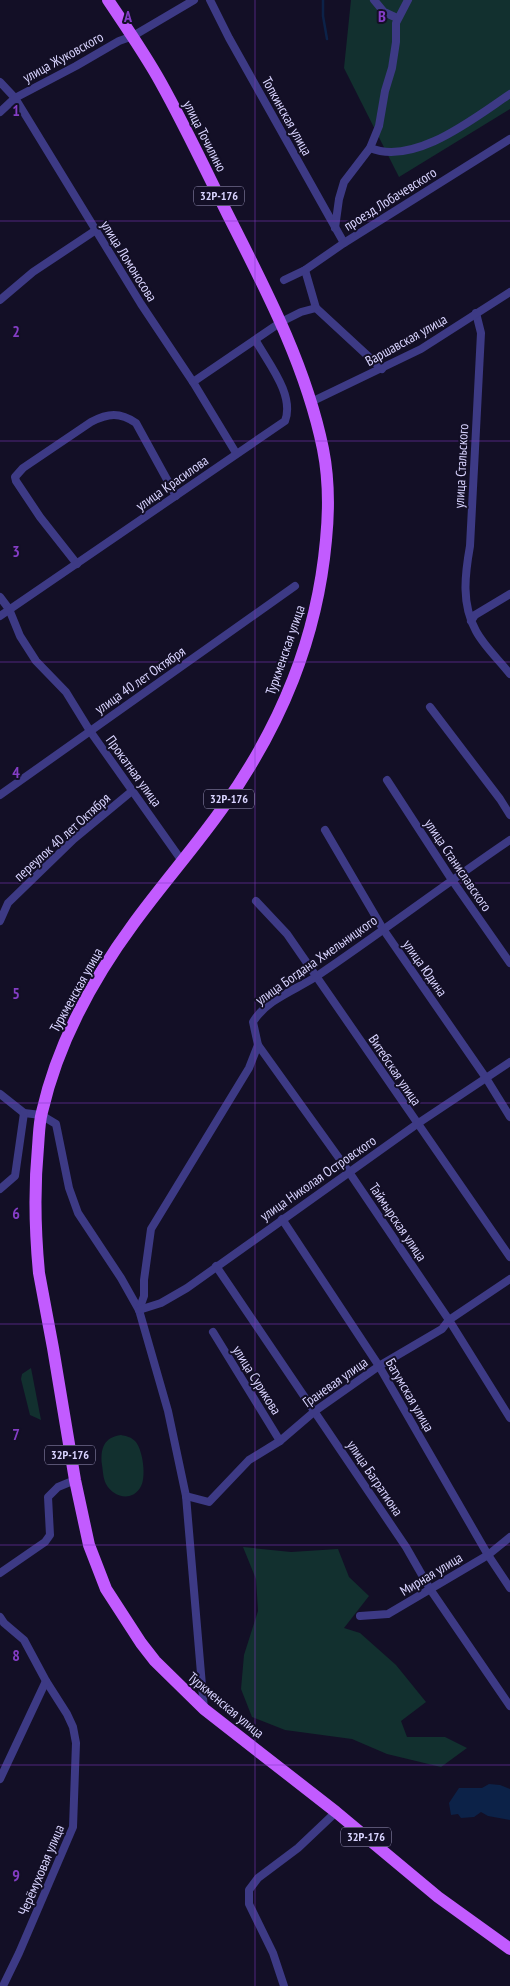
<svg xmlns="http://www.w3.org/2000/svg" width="510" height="1986" viewBox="0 0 510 1986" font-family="'PT Sans Narrow',sans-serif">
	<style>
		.green { fill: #12302f }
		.water { fill: #0c2248 }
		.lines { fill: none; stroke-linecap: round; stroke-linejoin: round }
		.stream { stroke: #0c2248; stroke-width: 2.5 }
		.minor { stroke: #3d3a85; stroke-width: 8 }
		.primary { stroke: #c25bff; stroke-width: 12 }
		.grid { fill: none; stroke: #843dc5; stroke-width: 1; stroke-opacity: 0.55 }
		.labels { text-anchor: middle; stroke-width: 4; stroke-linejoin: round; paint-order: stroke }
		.shield { fill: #130f26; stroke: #9e99be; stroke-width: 1 }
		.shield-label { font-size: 12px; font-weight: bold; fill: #d9d4ff }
		.street-label { font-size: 14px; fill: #d9d4ff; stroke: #130f26 }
		.grid-label { font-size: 16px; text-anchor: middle; font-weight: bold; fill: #843dc5; stroke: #130f26; stroke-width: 4; stroke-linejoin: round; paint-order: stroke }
	</style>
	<rect width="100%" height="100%" fill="#130f26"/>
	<g class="green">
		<polygon points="351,0 510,0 510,109 399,177 344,68"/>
		<polygon points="31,1368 41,1420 30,1415 21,1379 22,1374"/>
		<path d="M121,1435C126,1436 131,1437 135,1441C143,1449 147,1479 140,1488C131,1502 113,1497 106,1484C103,1478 103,1471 102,1465C100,1449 104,1437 121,1435Z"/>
		<polygon points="243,1547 291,1552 338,1549 349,1577 369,1596 344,1628 360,1633 396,1665 426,1702 401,1721 407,1737 445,1737 467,1748 441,1767 387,1754 352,1739 285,1730 252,1717 241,1689 244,1655 258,1611 256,1579"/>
	</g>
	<polygon class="water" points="489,1784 500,1785 510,1789 510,1820 488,1816 481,1812 474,1817 461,1818 458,1814 451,1815 449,1803 459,1788 482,1788"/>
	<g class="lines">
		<polyline class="stream" points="323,0 323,16 327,39"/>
		<g class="minor">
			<polyline points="210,0 229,38 344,243"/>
			<polyline points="374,0 384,12 397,18"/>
			<polyline points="0,82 15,98 141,304 193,382 236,453"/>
			<polyline points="0,112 15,98 76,66 119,41 133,36 194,0"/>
			<path d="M370,148C415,166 474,118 510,94"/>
			<polyline points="335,228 339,199 344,182 370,148 379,126 385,91 392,68 396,42 396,23 408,0"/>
			<polyline points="305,270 316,308 382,369"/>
			<polyline points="284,280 305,270 344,243 510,139"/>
			<polyline points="0,300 33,272 96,230"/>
			<path d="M476,313L481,333L470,546C465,574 461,604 476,631C484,646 499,660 510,674"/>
			<polyline points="193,382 281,322 301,312 316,308"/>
			<polyline points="311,402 421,349 510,292"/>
			<path d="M77,564L40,517L16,481L15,477L23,468L91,422C108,413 120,412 136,423L176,496"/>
			<polyline points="0,597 9,609 20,636 36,661 66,692 90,731 182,861"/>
			<path d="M0,616L285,421C295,395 268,363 256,341"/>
			<polyline points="471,621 475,615 510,594"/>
			<polyline points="430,707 500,799 510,815"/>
			<polyline points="387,780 452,880 510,963"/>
			<polyline points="0,795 295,586"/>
			<polyline points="325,830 383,929 486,1078 510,1117"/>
			<polyline points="256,901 287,934 510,1257"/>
			<polyline points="0,921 8,903 74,839 132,791"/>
			<polyline points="258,1045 349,1172 449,1320 510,1418"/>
			<polyline points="0,1094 24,1113 41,1115 56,1124 69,1188 78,1213 121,1278 139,1310 168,1411 186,1496 204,1709"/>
			<polyline points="0,1189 15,1176 24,1113"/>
			<polyline points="282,1219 379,1366 488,1555 510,1588"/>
			<polyline points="216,1266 406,1547 430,1589 510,1706"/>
			<path d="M139,1310L144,1296V1280L151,1229L249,1068L258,1045L253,1022C267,999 296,990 317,976C382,932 445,884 510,840"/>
			<polyline points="139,1310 161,1303 187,1288 417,1124 510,1062"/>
			<polyline points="213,1332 280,1441"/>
			<polyline points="186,1496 209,1502 249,1460 280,1441 315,1411 379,1366 442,1329 449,1320 510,1279"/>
			<polyline points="0,1573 45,1542 50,1535 48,1497 58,1487 75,1480"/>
			<polyline points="360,1616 388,1614 488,1555 510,1537"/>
			<polyline points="0,1617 4,1623 24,1640 46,1681 67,1714 73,1727 76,1743 73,1827 19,1953 3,1986"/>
			<polyline points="0,1779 46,1681"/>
			<polyline points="284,1986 273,1953 249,1904 249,1890 258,1878 298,1848 336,1812"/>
		</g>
		<path class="primary" d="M108,0C126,27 145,54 161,83C185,126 206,171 228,215C266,290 306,366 323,449C329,479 329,510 326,540C317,639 281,725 224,806C196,846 163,883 134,923C92,980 58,1042 42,1112C39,1123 39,1135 38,1147C34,1189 35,1231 39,1273L53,1348L75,1480L89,1545L106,1589L141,1643L155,1661L204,1709L336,1812L438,1897L510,1949"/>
	</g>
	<path class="grid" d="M255,0V1986M0,221H510M0,441H510M0,662H510M0,883H510M0,1103H510M0,1324H510M0,1545H510M0,1765H510"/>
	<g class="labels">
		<g class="shield">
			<rect x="194" y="186.5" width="50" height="19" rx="4"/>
			<rect x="204" y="789.5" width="50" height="19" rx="4"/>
			<rect x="45" y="1445.5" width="50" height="19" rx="4"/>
			<rect x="341" y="1827.5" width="50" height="19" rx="4"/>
		</g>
		<g class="shield-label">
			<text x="219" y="200">32Р-176</text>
			<text x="229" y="803">32Р-176</text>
			<text x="70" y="1459">32Р-176</text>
			<text x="366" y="1841">32Р-176</text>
		</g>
		<g class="street-label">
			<text transform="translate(63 57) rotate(-29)" y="5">улица Жуковского</text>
			<text transform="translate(287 116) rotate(61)" y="5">Топкинская улица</text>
			<text transform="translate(205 136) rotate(63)" y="5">улица Точилино</text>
			<text transform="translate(390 199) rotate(-32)" y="5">проезд Лобачевского</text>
			<text transform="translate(129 261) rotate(58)" y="5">улица Ломоносова</text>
			<text transform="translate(406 340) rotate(-29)" y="5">Варшавская улица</text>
			<text transform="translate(461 466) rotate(-87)" y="5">улица Стальского</text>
			<text transform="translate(172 483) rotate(-35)" y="5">улица Красилова</text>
			<text transform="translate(285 650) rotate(-71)" y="5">Туркменская улица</text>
			<text transform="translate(140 680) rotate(-35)" y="5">улица 40 лет Октября</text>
			<text transform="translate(134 771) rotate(54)" y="5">Прокатная улица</text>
			<text transform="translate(62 837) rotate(-42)" y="5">переулок 40 лет Октября</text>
			<text transform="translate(458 865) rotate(56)" y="5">улица Станиславского</text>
			<text transform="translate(316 960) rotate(-35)" y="5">улица Богдана Хмельницкого</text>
			<text transform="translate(425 968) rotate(55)" y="5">улица Юдина</text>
			<text transform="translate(76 990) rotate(-61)" y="5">Туркменская улица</text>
			<text transform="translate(395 1070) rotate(56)" y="5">Витебская улица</text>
			<text transform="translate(318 1178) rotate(-35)" y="5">улица Николая Островского</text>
			<text transform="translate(398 1222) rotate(56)" y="5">Таймырская улица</text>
			<text transform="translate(257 1380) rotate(58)" y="5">улица Сурикова</text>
			<text transform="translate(335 1382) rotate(-35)" y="5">Граневая улица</text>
			<text transform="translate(410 1395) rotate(60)" y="5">Батумская улица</text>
			<text transform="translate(375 1478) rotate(56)" y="5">улица Багратиона</text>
			<text transform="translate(431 1574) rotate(-31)" y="5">Мирная улица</text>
			<text transform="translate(226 1705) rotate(40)" y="5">Туркменская улица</text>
			<text transform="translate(41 1870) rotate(-67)" y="5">Черёмуховая улица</text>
		</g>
	</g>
	<g class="grid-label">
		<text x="128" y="22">A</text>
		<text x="382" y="22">B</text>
		<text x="16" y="116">1</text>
		<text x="16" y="337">2</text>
		<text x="16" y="557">3</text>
		<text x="16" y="778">4</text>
		<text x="16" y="999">5</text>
		<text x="16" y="1219">6</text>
		<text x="16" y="1440">7</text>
		<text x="16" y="1661">8</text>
		<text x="16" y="1881">9</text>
	</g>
</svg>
